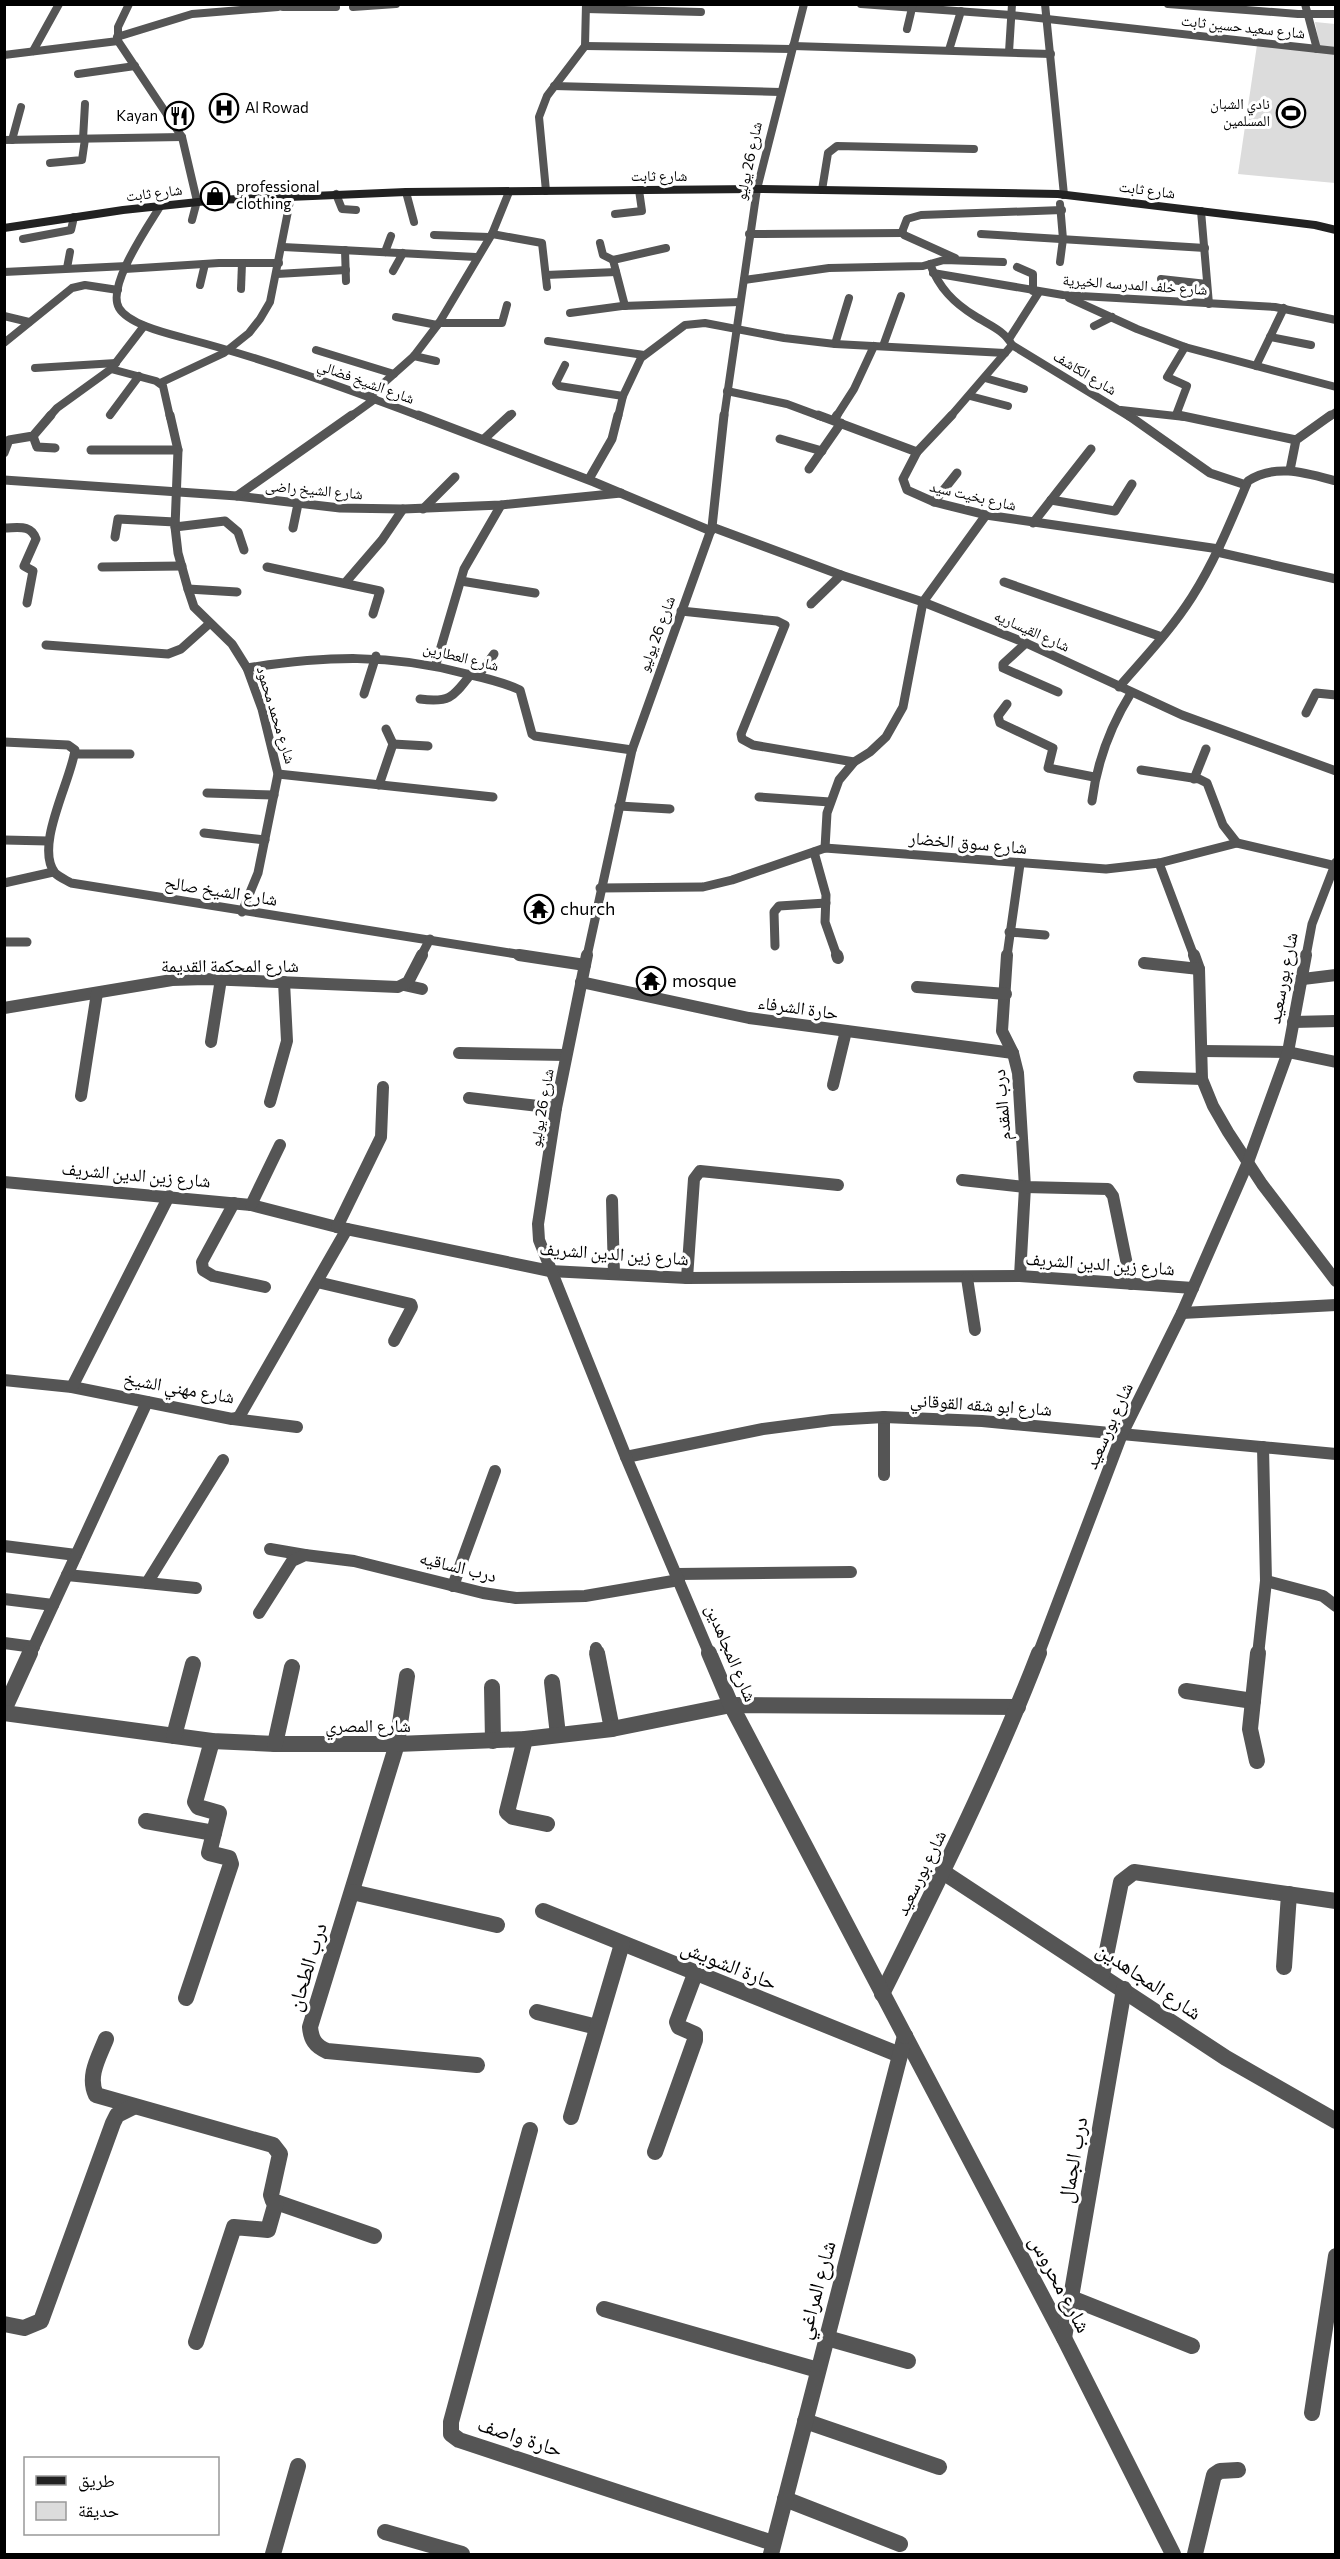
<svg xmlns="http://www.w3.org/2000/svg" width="1340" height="2559" viewBox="0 0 1340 2559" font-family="Commissioner,'Noto Naskh Arabic',sans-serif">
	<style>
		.green { fill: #dcdcdc }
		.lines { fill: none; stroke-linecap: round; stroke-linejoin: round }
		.minor-far3 { stroke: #555; stroke-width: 8 }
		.minor-far2 { stroke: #555; stroke-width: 9 }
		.minor-far1 { stroke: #555; stroke-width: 12 }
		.minor { stroke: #555; stroke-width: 16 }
		.tertiary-far3 { stroke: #555; stroke-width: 8 }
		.tertiary-far2 { stroke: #555; stroke-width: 9 }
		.tertiary-far1 { stroke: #555; stroke-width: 12 }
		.tertiary { stroke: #555; stroke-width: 16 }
		.secondary { stroke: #222; stroke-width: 8 }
		.labels { text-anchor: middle; stroke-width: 6; stroke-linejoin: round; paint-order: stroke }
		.far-street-label { font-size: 15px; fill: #000; stroke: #fff }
		.far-poi-label { font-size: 15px; fill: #000; stroke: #fff; text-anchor: end }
		.street-label { font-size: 18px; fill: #000; stroke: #fff }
		.poi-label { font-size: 18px; fill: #000; stroke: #fff; text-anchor: start }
		.near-street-label { font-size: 21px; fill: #000; stroke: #fff }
	</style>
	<rect width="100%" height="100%" fill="#fff"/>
	<g class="green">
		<polygon points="1315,22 1335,24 1335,49 1320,47"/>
		<polygon points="1257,45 1335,53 1335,183 1238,174"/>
	</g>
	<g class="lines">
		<g class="minor-far3">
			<polyline points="129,4 118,27 118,41 182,137 197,201 192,220"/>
			<polyline points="861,4 1011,15 1336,51"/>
			<polyline points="1045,4 1064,195"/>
			<polyline points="1168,4 1298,14 1336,14"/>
			<polyline points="1305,4 1317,49"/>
			<polyline points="283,7 336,7"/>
			<polyline points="353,7 396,4"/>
			<polyline points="586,9 701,12"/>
			<polyline points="907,29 913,4"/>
			<polyline points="117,37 192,14 278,7 288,4"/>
			<polyline points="585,46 791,49"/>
			<polyline points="793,46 1051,54"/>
			<polyline points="949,50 961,11"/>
			<polyline points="33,51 59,4"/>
			<polyline points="1009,52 1012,4"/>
			<polyline points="4,55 118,41"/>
			<polyline points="78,74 135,66"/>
			<polyline points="554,86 780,92"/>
			<polyline points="83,139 85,104"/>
			<polyline points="4,140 182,137"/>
			<polyline points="12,140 21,107"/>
			<polyline points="50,163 82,160 85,139"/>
			<polyline points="822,190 828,153 837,146 974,149"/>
			<polyline points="546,191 539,117 547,96 585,46 586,4"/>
			<polyline points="406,192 414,222"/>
			<polyline points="336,194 342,209 356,210"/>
			<polyline points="1060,204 1063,239 1060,262"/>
			<path d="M161,205C149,225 106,286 119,308C129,325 170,334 188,339C268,360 345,388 422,417"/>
			<polyline points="1201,211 1209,304"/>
			<polyline points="615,214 642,211 639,190"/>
			<polyline points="492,234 542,243 547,287"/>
			<polyline points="749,234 903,233"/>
			<polyline points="981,234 1205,248"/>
			<polyline points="434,235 489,237"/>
			<polyline points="23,239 71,230 74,217"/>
			<polyline points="600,243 603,255 613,260"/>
			<polyline points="283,247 476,257"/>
			<polyline points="345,250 346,281"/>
			<polyline points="385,252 391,236"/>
			<polyline points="955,258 904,235 902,232 907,219 921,215 1062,210"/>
			<path d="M930,264C939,288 954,303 975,316C989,325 1004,330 1012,345L1130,417"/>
			<polyline points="1017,267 1033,274 1033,291"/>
			<polyline points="67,268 70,252"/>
			<polyline points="125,269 219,263 279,263"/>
			<polyline points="393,271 403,253"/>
			<polyline points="4,272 127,266"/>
			<polyline points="933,273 1063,295 1275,307 1336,320"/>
			<polyline points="277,274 346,270"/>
			<polyline points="546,275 616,272"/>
			<polyline points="1161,279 1207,284"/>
			<polyline points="744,280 829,268 923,266 944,260 1003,262"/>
			<polyline points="200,285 205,264"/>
			<polyline points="241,289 242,263"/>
			<polyline points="1069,298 1137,329 1185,347 1336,387"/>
			<polyline points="625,306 613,260 666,248"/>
			<polyline points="570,313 622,306 740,302"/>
			<polyline points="4,316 29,322"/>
			<polyline points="396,317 437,325"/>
			<polyline points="439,323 502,323 507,305"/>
			<polyline points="1094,326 1112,317"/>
			<polyline points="1270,337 1311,345"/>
			<polyline points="1009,339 1039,292"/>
			<polyline points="548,341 644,355"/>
			<polyline points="4,343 72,288 85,285 118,290"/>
			<polyline points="835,344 849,298"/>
			<polyline points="883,346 901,296"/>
			<polyline points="316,350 394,374"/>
			<polyline points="414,356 436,361"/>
			<polyline points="565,365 556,383 559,386 623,396"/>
			<polyline points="1256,366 1284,308"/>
			<polyline points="35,368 116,363"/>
			<polyline points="111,369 156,381 163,386 170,417"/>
			<polyline points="985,378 1024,389"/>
			<polyline points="160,383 224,353 249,333 260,319 270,302 291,196"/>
			<polyline points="727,391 787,404 822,417"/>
			<polyline points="970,396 1008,406"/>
			<polyline points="368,397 414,356 439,323 492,234 509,192"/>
			<polyline points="1121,410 1185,417"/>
			<polyline points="110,415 139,376"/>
			<polyline points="1176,415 1187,386 1167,377 1185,347"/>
			<polyline points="49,417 57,408 111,369 144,326"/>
			<polyline points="350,417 375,399"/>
			<polyline points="509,417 512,414"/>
			<polyline points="618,417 623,396 641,358 685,325 705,323 784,338 835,344 1005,353"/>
			<polyline points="836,417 854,389 874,346"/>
			<polyline points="950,417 1012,345"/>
			<polyline points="1329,417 1336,412"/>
		</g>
		<g class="minor-far2">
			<polyline points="170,415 178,450 175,527 178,553 188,589 194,607 232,644 247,668 262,709 278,774 258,873 242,912"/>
			<polyline points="418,415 594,482 711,531"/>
			<polyline points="818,415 917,452"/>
			<polyline points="952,415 917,452 903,479 907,490 934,502 986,515 1219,549"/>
			<polyline points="1128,415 1210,473 1246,485"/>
			<polyline points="1178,415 1296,440"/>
			<polyline points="834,420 837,415"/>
			<polyline points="33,436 37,447 55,448"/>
			<polyline points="484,439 510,415"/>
			<polyline points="780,439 822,451"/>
			<polyline points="91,450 178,450"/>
			<polyline points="4,453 9,440 33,436 51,415"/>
			<polyline points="809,469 841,423"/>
			<polyline points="1290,470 1296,440 1331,415"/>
			<polyline points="589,479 612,439 618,415"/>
			<polyline points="4,480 237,496 340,508 403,509 501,505 621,493"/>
			<polyline points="237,496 352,415"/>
			<polyline points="1051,500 1115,511 1132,484"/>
			<polyline points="934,502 957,473"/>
			<polyline points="423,509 455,477"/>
			<polyline points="1033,523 1091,449"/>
			<polyline points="175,527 225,521 238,532 244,550"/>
			<polyline points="712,527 841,575 923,602 1026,643 1182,715 1336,771"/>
			<path d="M4,528C18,528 31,524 36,539L24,566L33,571L27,603"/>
			<polyline points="293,528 298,504"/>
			<polyline points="115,537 118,519 175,522"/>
			<polyline points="1217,552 1336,579"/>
			<polyline points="102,567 182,566"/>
			<polyline points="267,567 380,591 373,614"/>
			<polyline points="461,581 535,593"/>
			<polyline points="1004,582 1162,637"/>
			<polyline points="345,583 382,540 403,509"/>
			<polyline points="188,589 237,592"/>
			<polyline points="811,604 841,575"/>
			<polyline points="681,611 777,621 785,625 741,734 742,739 753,745 854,762"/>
			<polyline points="1026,643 1003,664 1003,668 1058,692"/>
			<polyline points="46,645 168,654 181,649 209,624"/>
			<polyline points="436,664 464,569 501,505"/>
			<path d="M247,668C325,656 390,653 467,674C485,678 503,682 520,690L532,734L535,736L632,750"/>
			<polyline points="478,676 494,654"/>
			<path d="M1119,687C1144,658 1171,630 1192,597C1215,561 1231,521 1248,481C1276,463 1306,473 1336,481"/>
			<polyline points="364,694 376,656"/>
			<path d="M420,699C450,703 453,697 471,674"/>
			<polyline points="1007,704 998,716 1000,723 1053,748 1048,768 1094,777"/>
			<polyline points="1306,713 1316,693 1336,695"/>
			<path d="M4,742L68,745L75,750C71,781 34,846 55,873C59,877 66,880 71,883L529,956"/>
			<polyline points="393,744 428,746"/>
			<polyline points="75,754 130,754"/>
			<polyline points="1141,770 1199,779 1207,783 1223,825 1237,843"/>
			<polyline points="278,774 493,797"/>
			<polyline points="1194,779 1206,749"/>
			<polyline points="379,785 393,744 386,729"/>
			<polyline points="207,793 274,795"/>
			<polyline points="759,797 830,802"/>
			<path d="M1092,801C1097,761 1110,727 1131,693"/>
			<polyline points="619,806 670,809"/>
			<polyline points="204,833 265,840"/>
			<polyline points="4,840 48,841"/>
			<polyline points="825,848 827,813 839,780 854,762 870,752 886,737 903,707 923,602 986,515"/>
			<polyline points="814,852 826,895 825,922 837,956"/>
			<polyline points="1159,863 1194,956"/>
			<polyline points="4,883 53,872"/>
			<polyline points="600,888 703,887 732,880 825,848 1106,869 1159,863 1237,843 1336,866"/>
			<polyline points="1009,932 1045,935"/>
			<polyline points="4,942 27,942"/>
			<polyline points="775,946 774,912 779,906 826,903"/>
			<polyline points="421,956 430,939"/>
			<polyline points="1007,956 1020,864"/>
			<polyline points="1306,956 1312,924 1336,862"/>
		</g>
		<g class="minor-far1">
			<polyline points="519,955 585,965"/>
			<polyline points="837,955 838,958"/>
			<polyline points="1007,955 1002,1031 1013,1053 1018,1073 1025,1187 1020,1276"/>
			<polyline points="1194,955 1199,969 1202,1079 1213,1106 1228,1132 1262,1184 1336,1281"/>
			<polyline points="1144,963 1199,969"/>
			<polyline points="1303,979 1336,975"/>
			<polyline points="581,982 749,1018 1013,1053"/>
			<polyline points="404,985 422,989"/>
			<polyline points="917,987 1006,994"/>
			<polyline points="4,1008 172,980 206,979 398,987 408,982 422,955"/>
			<polyline points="1293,1022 1336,1021"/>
			<polyline points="211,1042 221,979"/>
			<polyline points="1202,1051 1288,1052 1336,1062"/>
			<polyline points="459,1053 566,1055"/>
			<polyline points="1139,1077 1202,1079"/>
			<polyline points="833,1085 846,1031"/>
			<polyline points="81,1096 97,993"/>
			<polyline points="469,1098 556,1108"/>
			<polyline points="270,1102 287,1041 284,982"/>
			<polyline points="962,1180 1025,1187 1108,1189 1113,1196 1131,1284"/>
			<polyline points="4,1182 251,1205 337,1227 550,1271 687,1278 1020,1276 1193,1288"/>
			<polyline points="612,1200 614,1274"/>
			<polyline points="234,1203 202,1262 203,1270 213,1276 265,1287"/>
			<polyline points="251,1205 280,1145"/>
			<polyline points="337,1227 381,1137 383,1087"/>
			<polyline points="687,1278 694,1179 700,1171 838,1185"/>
			<polyline points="967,1278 975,1330"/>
			<polyline points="317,1282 411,1304 412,1307 394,1341"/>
			<polyline points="1182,1313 1336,1305"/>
			<polyline points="4,1380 72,1387 232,1419 239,1417 347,1229"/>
			<polyline points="72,1387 169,1196"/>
			<polyline points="884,1417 884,1475"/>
			<polyline points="233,1419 297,1427"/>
			<polyline points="626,1457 763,1429 832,1420 884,1417 982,1421 1336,1454"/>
			<polyline points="4,1546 76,1555"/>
			<polyline points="270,1549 305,1555"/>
			<polyline points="677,1574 851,1572"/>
			<polyline points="67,1575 147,1583 223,1460"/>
			<polyline points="1266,1581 1323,1596 1336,1606"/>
			<polyline points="147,1583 196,1588"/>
			<polyline points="453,1586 495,1471"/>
			<polyline points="4,1599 53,1605"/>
			<polyline points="259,1613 292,1561 305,1555 354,1561 483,1593 516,1598 585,1596 679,1580"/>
			<polyline points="4,1643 34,1647"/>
			<polyline points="596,1648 597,1655"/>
			<polyline points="30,1655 147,1402"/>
			<polyline points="1038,1655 1122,1434 1182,1313 1248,1162 1288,1052 1306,955"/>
			<polyline points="1258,1655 1266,1581 1263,1447"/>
		</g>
		<g class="minor">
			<polyline points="597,1653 612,1729"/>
			<path d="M407,1676L397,1744L310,2027C311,2039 315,2046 327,2051L477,2065"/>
			<polyline points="552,1682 558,1735"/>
			<polyline points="492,1687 493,1741"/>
			<polyline points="1186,1691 1253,1701"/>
			<polyline points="4,1710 30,1653"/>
			<polyline points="4,1713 212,1741 275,1744 397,1744 525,1739 612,1729 731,1705 1018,1707"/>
			<polyline points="174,1736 193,1664"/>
			<polyline points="525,1739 507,1812 513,1817 547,1824"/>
			<polyline points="275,1744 292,1667"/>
			<polyline points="1257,1761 1250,1729 1258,1653"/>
			<polyline points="146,1821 214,1833"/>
			<polyline points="943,1872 1226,2058 1336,2121"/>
			<polyline points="352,1892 497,1925"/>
			<polyline points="543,1911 900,2055"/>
			<polyline points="1284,1967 1289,1894"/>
			<polyline points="1102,1975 1121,1882 1134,1872 1336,1901"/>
			<path d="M882,1994C938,1882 994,1770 1039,1653"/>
			<polyline points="186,1998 231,1864 229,1858 209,1853 219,1813 198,1807 195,1802 212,1741"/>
			<polyline points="537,2012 597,2027"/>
			<polyline points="905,2036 1064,2338 1173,2554"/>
			<path d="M106,2039C99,2057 87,2076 96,2095L273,2145L280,2154L271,2195L273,2201L374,2236"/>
			<polyline points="571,2117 622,1944"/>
			<polyline points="530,2130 451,2422 451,2434 459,2440 773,2543"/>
			<polyline points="655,2152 695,2040 695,2034 679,2027 677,2022 695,1974"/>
			<polyline points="1071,2298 1192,2346"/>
			<polyline points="604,2309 818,2370"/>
			<polyline points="4,2324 24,2328 41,2321 113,2123 117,2115 133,2107"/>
			<polyline points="827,2338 908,2361"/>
			<polyline points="1064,2338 1124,1989"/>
			<polyline points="196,2342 234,2227 268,2230 276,2202"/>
			<polyline points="1312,2413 1336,2256"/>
			<polyline points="805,2421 939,2467"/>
			<polyline points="785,2499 900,2544"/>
			<polyline points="385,2532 462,2554"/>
			<polyline points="273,2554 298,2466"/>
			<polyline points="771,2554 905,2036"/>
			<polyline points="1195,2554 1214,2475 1220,2471 1238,2470"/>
		</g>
		<polyline class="tertiary-far3" points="724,417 757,189 804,4"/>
		<polyline class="tertiary-far2" points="587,956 632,750 712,527 724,415"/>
		<polyline class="tertiary-far1" points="587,955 556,1108 538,1224 539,1240 626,1457 710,1655"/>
		<polyline class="tertiary" points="709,1653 731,1705 905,2036"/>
		<polyline class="secondary" points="4,228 123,210 217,200 406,192 757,189 1058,194 1315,225 1336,230"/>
	</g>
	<defs>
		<g id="hospital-ring" transform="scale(1.5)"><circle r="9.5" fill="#fff" stroke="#000" stroke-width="1.5"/><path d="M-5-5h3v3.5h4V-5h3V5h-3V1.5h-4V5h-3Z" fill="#000"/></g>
		<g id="stadium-ring" transform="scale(1.5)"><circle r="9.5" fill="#fff" stroke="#000" stroke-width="1.5"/><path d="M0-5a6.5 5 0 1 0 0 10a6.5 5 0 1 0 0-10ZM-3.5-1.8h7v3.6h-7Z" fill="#000"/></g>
		<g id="restaurant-ring" transform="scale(1.5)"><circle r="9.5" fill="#fff" stroke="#000" stroke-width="1.5"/><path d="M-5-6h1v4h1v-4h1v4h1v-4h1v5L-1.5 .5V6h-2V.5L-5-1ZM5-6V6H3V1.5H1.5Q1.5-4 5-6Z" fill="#000"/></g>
		<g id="shop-ring" transform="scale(1.5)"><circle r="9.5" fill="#fff" stroke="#000" stroke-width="1.5"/><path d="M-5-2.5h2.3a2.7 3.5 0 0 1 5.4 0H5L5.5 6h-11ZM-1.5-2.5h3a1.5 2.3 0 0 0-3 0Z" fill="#000"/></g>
		<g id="temple-ring" transform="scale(1.5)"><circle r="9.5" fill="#fff" stroke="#000" stroke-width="1.5"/><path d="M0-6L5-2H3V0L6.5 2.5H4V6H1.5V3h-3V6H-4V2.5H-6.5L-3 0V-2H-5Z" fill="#000"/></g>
	</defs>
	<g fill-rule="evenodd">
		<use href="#hospital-ring" x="224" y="108"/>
		<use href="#stadium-ring" x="1291" y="113"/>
		<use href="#restaurant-ring" x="179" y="116"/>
		<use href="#shop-ring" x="215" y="196"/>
		<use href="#temple-ring" x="539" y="909"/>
		<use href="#temple-ring" x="651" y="981"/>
	</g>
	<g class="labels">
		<g class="far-street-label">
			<text transform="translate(1243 27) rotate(6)" y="5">شارع سعيد حسين ثابت</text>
			<text transform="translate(749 161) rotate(-78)" y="5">شارع 26 يوليو</text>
			<text x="659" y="181">شارع ثابت</text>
			<text transform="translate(1147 190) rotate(7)" y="5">شارع ثابت</text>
			<text transform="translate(154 193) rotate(-7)" y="5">شارع ثابت</text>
			<text transform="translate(1135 285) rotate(4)" y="5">شارع خلف المدرسه الخيرية</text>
			<text transform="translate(1085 373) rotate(31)" y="5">شارع الكاشف</text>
			<text transform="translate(366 382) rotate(20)" y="5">شارع الشيخ فضالي</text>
			<text transform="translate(314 490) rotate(5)" y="5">شارع الشيخ راضى</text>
			<text transform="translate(973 496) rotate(13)" y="5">شارع بخيت سيد</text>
			<text transform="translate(1032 631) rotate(24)" y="5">شارع القيساريه</text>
			<text transform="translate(657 634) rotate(-70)" y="5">شارع 26 يوليو</text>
			<text transform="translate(461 657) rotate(14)" y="5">شارع العطارين</text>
			<text transform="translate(276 715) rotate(73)" y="5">شارع محمد محمود</text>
			<text transform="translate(542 1108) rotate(-80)" y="5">شارع 26 يوليو</text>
		</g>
		<g class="far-poi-label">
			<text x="1270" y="109">نادي الشبان<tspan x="1270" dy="17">المسلمين</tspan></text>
			<text x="245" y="113" text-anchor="start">Al Rowad</text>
			<text x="158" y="121">Kayan</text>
			<text x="236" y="192" text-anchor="start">professional<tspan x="236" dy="17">clothing</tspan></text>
		</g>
		<g class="street-label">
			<text transform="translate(968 843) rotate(5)" y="6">شارع سوق الخضار</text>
			<text transform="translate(221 891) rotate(9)" y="6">شارع الشيخ صالح</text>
			<text x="230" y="972">شارع المحكمة القديمة</text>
			<text transform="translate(1283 978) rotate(-79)" y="6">شارع بورسعيد</text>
			<text transform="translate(798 1008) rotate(8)" y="6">حارة الشرفاء</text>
			<text transform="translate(1002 1105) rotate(-95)" y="6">درب المقدم</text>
			<text transform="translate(136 1175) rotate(5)" y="6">شارع زين الدين الشريف</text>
			<text transform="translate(614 1254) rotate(4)" y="6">شارع زين الدين الشريف</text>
			<text transform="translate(1100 1264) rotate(4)" y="6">شارع زين الدين الشريف</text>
			<text transform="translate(179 1388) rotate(10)" y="6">شارع مهني الشيخ</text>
			<text transform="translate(981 1405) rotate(4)" y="6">شارع ابو شقه القوقاني</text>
			<text transform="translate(1109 1426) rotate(-66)" y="6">شارع بورسعيد</text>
			<text transform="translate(458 1567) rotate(14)" y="6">درب الساقيه</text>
			<text transform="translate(731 1653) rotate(67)" y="6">شارع المجاهدين</text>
			<text x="368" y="1732">شارع المصري</text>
			<text transform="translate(921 1873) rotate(-64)" y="6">شارع بورسعيد</text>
		</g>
		<g class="poi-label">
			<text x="560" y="915">church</text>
			<text x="672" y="987">mosque</text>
		</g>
		<g class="near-street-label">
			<text transform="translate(729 1965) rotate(22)" y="7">حارة الشويش</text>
			<text transform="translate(307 1967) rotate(-73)" y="7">درب الطحان</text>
			<text transform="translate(1149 1981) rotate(34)" y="7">شارع المجاهدين</text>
			<text transform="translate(1073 2160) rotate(-80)" y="7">درب الجمال</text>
			<text transform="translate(1060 2284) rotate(62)" y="7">شارع محروس</text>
			<text transform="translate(816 2290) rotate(-75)" y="7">شارع المراغي</text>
			<text transform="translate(520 2437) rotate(18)" y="7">حارة واصف</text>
		</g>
	</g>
	<rect width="1340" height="2559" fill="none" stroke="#000000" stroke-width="12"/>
	<rect x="24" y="2457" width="195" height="78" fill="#ffffff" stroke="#999999" stroke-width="1.5"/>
	<rect x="36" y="2476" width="30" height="9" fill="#222222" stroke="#999999" stroke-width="1.5"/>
	<text x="78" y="2487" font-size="18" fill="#000000">طريق</text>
	<rect x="36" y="2502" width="30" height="18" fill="#dcdcdc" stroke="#999999" stroke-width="1.5"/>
	<text x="78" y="2517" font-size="18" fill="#000000">حديقة</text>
</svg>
